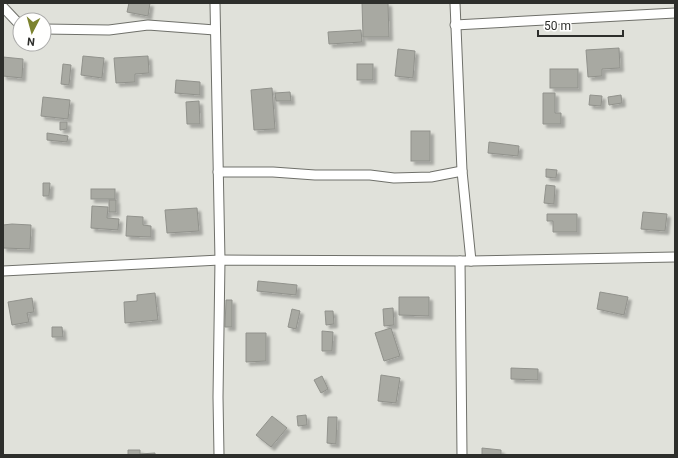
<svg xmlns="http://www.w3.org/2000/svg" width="678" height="458" viewBox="0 0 678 458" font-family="Roboto,sans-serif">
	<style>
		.building { fill: #a8a9a2; stroke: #91928c; filter: url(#shadow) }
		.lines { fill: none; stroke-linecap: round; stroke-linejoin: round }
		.minor-casing { stroke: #6f706a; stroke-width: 11 }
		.minor { stroke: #fff; stroke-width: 9 }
	</style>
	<defs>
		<filter id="shadow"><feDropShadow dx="3.5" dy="3.5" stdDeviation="1" flood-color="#0004"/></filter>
	</defs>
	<rect width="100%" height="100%" fill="#e0e1da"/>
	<g class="building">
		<polygon points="129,3 150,3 148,16 127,12"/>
		<polygon points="362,3 388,3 389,37 363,37"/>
		<polygon points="361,30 362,42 329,44 328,32"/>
		<polygon points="619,48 620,68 602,69 602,76 588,77 586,50"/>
		<polygon points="398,49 415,51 413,78 395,76"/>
		<polygon points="83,56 104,58 102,78 81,75"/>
		<polygon points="148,56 149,73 135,74 135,82 116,83 114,58"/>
		<polygon points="3,57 23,59 22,78 3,76"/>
		<polygon points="63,64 71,65 69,85 61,84"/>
		<rect x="357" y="64" width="16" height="16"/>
		<rect x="550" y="69" width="28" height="19"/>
		<polygon points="176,80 200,82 200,95 175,93"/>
		<polygon points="272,88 275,129 254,130 251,90"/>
		<polygon points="290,92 291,101 276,101 275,93"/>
		<polygon points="543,93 555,93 555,113 561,113 561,124 543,124"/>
		<polygon points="590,95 602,96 601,106 589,105"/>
		<polygon points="621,95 622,103 609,105 608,97"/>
		<polygon points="43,97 70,100 68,119 41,116"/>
		<polygon points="199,101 200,124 187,124 186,102"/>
		<polygon points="60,122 67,122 67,129 60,130"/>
		<rect x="411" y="131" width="19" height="30"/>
		<polygon points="47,133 68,136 67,142 47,140"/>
		<polygon points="489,142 519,146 518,156 488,153"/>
		<polygon points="546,169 557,170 556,178 546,177"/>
		<polygon points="43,183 50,183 49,196 43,196"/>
		<polygon points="546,185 555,186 554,204 544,203"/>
		<rect x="91" y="189" width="24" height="10"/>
		<rect x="109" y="200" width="7" height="12"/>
		<polygon points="92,206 108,207 107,218 119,219 118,230 91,228"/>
		<polygon points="197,208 199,231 167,233 165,210"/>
		<polygon points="643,212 667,214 665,231 641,229"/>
		<polygon points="547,214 577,214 577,232 553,232 553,221 547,221"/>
		<polygon points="127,216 143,217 143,225 151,226 151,237 126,236"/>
		<polygon points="12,224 31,225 30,249 3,248 3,225"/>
		<polygon points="258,281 297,285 296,295 257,291"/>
		<polygon points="600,292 628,297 624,315 597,309"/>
		<polygon points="155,293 158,320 125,323 124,302 137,301 137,295"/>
		<polygon points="399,297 429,297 429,316 399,315"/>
		<polygon points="32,298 34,312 27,313 29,322 12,325 8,302"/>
		<polygon points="226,300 232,300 232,327 225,327"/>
		<polygon points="393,308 394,325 384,326 383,309"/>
		<polygon points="292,309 300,311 296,329 288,327"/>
		<polygon points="325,311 333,311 334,324 326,325"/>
		<polygon points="52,327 62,327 63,337 52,337"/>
		<polygon points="391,328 400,356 384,361 375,333"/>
		<polygon points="322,331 333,332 332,351 322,351"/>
		<polygon points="246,333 266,333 266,361 246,362"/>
		<polygon points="511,368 538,369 538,380 511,379"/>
		<polygon points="381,375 400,378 396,403 378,401"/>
		<polygon points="322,376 328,389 321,393 314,380"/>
		<polygon points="306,415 307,425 298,426 297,416"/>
		<polygon points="272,416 287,428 271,447 256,435"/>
		<polygon points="328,417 337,417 336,444 327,443"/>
		<polygon points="482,448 501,450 501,455 482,455"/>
		<polygon points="128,450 140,450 140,454 155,453 155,455 128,455"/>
	</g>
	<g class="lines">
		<g class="minor-casing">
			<g id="minor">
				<polyline points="215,3 220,260 218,397 219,455"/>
				<polyline points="455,3 462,171 471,261"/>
				<polyline points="3,7 20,25"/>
				<polyline points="455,25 675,13"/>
				<polyline points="44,29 109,30 148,25 215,30"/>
				<polyline points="218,172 273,172 315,175 370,175 394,178 431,177 462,171"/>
				<polyline points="460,261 462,455"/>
				<polyline points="3,271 220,260 471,261 675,257"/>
			</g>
		</g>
		<use href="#minor" class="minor"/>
	</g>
	<rect width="678" height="458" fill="none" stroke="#2d2e2b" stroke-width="8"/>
	<g transform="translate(32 32) rotate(186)"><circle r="19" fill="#fffffe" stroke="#ababaa"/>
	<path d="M0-3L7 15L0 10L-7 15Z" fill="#7c832e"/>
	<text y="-6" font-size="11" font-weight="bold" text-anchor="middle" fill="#2d2e2b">N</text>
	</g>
	<path d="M538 30v6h85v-6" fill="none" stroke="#2d2e2b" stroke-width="2"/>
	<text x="544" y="30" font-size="12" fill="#2d2e2b" stroke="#fffffe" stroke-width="3" paint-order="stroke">50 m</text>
</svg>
